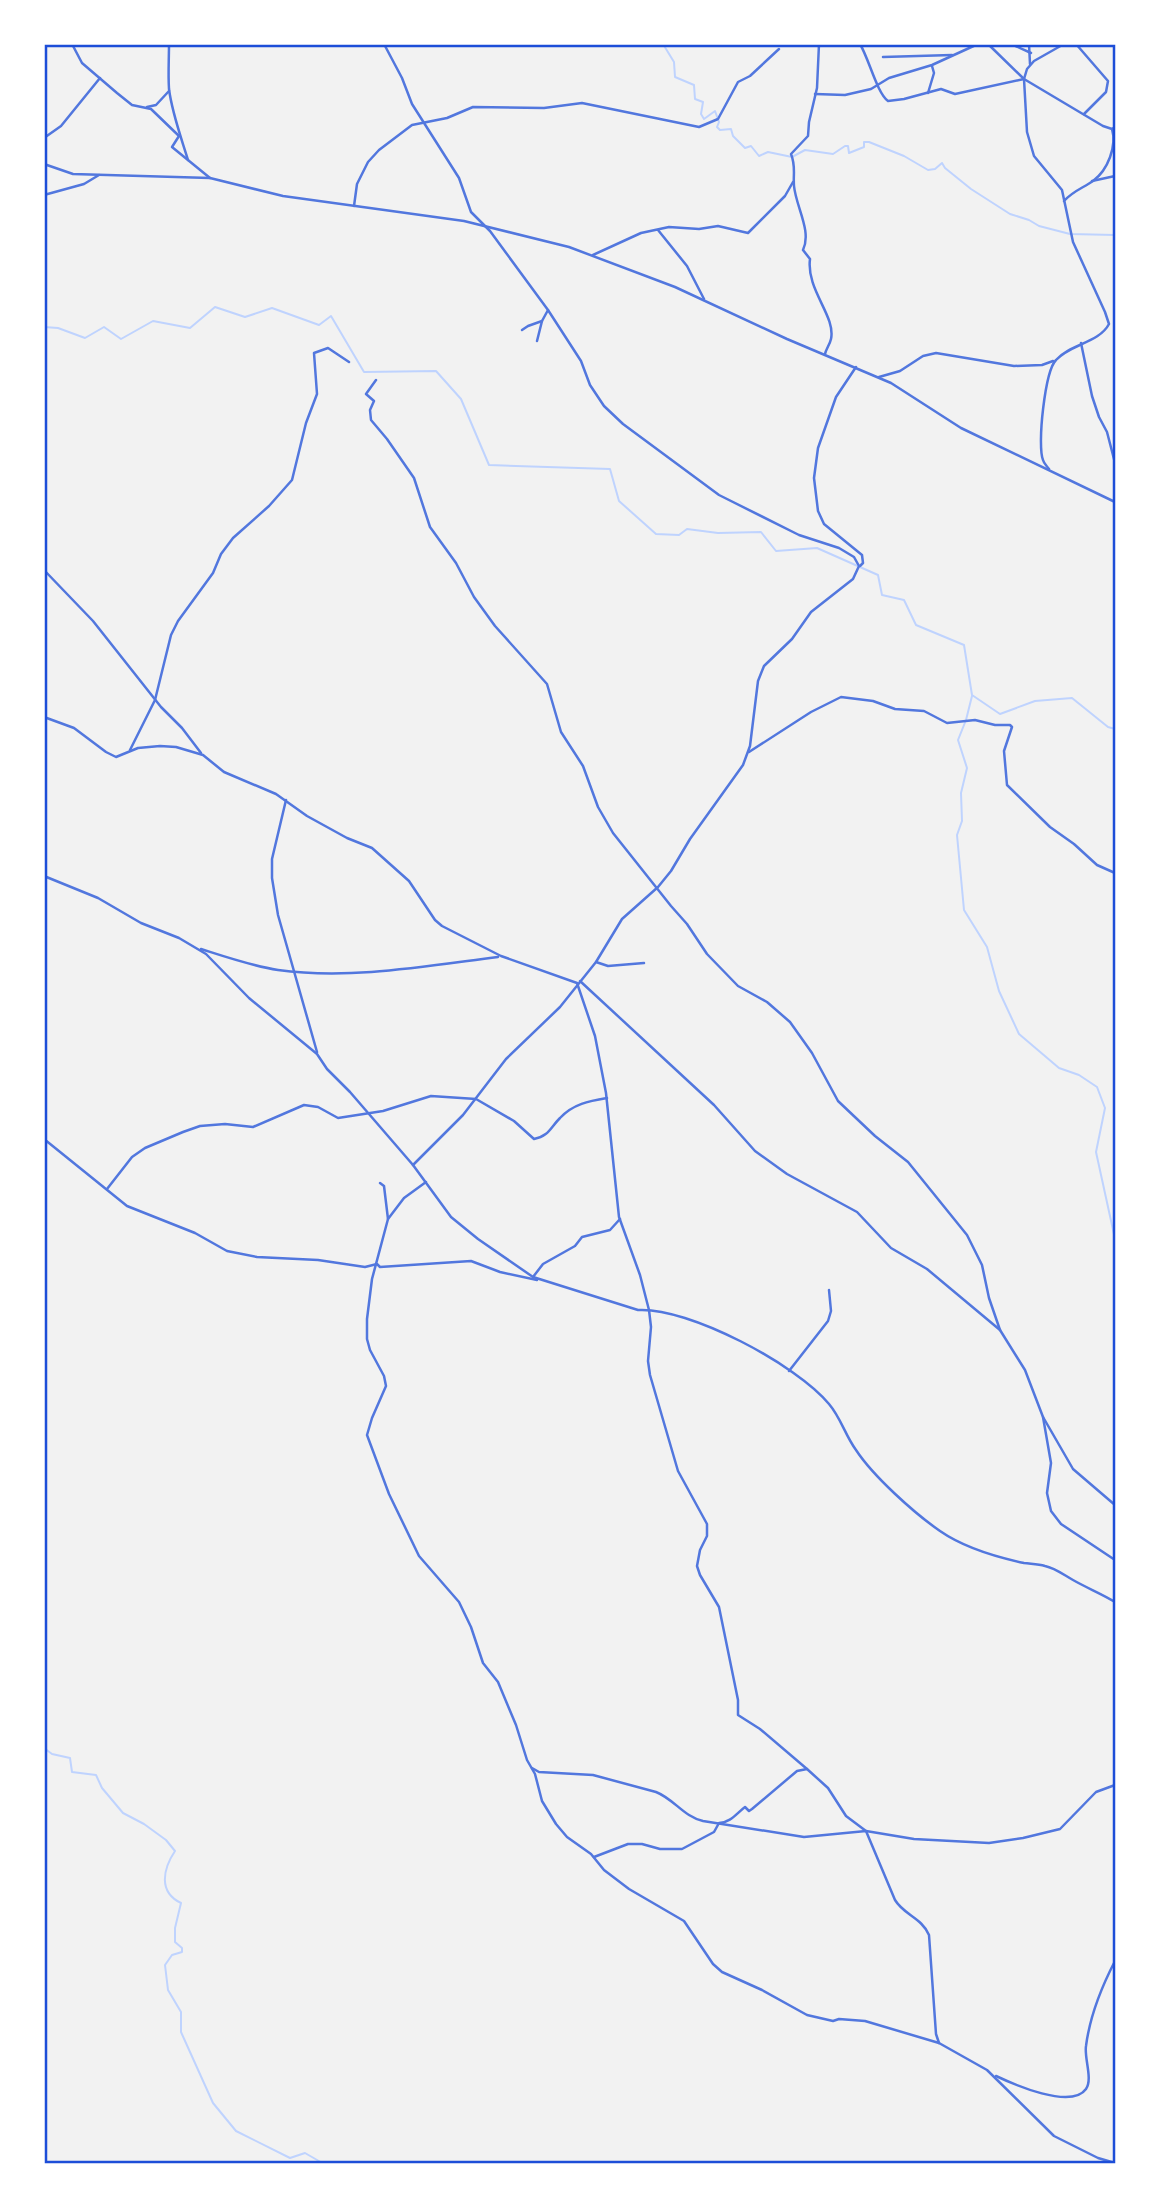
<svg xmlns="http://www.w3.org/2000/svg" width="1159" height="2208" viewBox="0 0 1159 2208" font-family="'Open Sans',sans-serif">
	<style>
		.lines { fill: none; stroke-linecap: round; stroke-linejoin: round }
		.stream { stroke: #bfd3fe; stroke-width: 2 }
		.minor { stroke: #5277de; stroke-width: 2.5 }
		.neatline { fill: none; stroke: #1d4ed8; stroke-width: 2.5 }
	</style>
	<rect width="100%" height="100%" fill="#f2f2f2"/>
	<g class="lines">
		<g class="stream">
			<polyline points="663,44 674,62 675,77 694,85 695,99 703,102 701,114 704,119 715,111 719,122 717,127 720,130 731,129 733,136 745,148 751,146 759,156 768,152 792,157 805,150 833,154 845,146 848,146 849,153 864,147 864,142 869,142 904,156 928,170 935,169 942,163 945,168 971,189 1010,214 1029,220 1039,226 1070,234 1115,235"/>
			<polyline points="44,327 58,328 85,338 104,327 121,339 153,321 190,328 215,307 245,317 272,308 319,325 331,316 364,372 436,371 461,399 489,465 610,469 619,501 656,534 679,535 687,529 718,533 761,532 776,551 817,548 878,575 882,595 904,600 916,625 964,645 972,695 1000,714 1035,701 1072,698 1108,727 1115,729"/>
			<polyline points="972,696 966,720 958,740 967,768 961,793 962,821 957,835 964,910 987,947 999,991 1019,1034 1059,1068 1079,1075 1097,1087 1105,1108 1096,1152 1115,1239"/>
			<path d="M44,1748L52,1754L70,1758L72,1772L96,1775L102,1788L123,1813L144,1824L166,1840L175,1851C163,1869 158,1892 181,1903L175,1928V1942L182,1948V1952L172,1955L165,1965L168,1990L181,2012V2032L213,2103L236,2131L290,2158L305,2153L324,2164"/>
		</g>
		<g class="minor">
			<polyline points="72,44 82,63 117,93 132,105 151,109 179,136 172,147 210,178"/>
			<path d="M169,44C169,59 168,74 169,89C172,113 181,137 188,160"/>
			<polyline points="384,44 402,78 412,104 459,178 471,212 490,231 548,310 581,361 590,385 604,406 623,424 719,495 799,535 839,548 854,557 859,566 853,579 811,612 792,639 764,666 758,681 750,746 743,765 690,839 671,871 658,887 622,919 596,962 560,1007 506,1059 463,1115 413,1165"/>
			<path d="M819,44L817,88L809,122L808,136L791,154C796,166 793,174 794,186C796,207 812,231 803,250L810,259C806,290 836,316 831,339C830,344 826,349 825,354"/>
			<path d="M860,44C869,59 877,93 888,101L904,99L941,89L955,94L1024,79"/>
			<polyline points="988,44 1024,79 1103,126 1112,129 1115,127"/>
			<polyline points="1011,44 1031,53"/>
			<polyline points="1029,44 1030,64"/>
			<polyline points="1076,44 1108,81 1106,92 1084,114"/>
			<polyline points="883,57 952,55"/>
			<polyline points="928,93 934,73 932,66"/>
			<polyline points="815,94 845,95 871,89 889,78 932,65 978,44"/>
			<polyline points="147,107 156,105 169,91"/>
			<polyline points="44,138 61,126 100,78"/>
			<polyline points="44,164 73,174 210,178 283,196 464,221 569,247 675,287 787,339 891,383 961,428 1115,502"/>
			<polyline points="1092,181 1115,176"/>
			<polyline points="44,195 84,184 99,175"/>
			<path d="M1064,201C1073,191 1083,188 1093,181C1108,170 1117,146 1112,129"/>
			<polyline points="354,206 357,184 368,162 379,150 412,125 447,118 473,107 544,108 582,103 699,127 718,119 738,82 750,76 779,49"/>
			<polyline points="658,230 687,266 704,299"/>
			<polyline points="593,255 641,233 669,227 699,229 718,226 748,233 785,196 793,182"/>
			<polyline points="522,330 528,326 542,321 548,310"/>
			<polyline points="537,341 542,321"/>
			<polyline points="1081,343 1092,396 1099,417 1107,432 1115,463"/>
			<polyline points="856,367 836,397 818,448 814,478 818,511 824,524 862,555 863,563 860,566"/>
			<polyline points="879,377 900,371 923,356 936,353 1014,366 1042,365 1053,361"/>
			<polyline points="376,380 366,394 374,401 370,410 371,420 387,439 414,478 430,527 456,563 474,597 495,626 547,684 561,732 583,766 598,807 613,833 671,906 687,924 707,954 738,986 767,1002 790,1022 812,1053 838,1101 875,1136 908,1162 967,1235 982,1265 989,1298 1000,1330"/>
			<path d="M1049,469C1047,466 1044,464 1043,460C1037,445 1045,371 1056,360C1070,344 1099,343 1109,324L1105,312L1073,242L1062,190L1034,156L1027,132L1024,79L1027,69L1034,61L1064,44"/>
			<polyline points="44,570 93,621 161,707 182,728 201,753"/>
			<path d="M44,717L74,728L106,752L116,757L138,748L160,746L176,747L203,755L224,772L276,794L307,816L347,838L372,848L409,881L435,920L442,926L501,956L577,983L595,1036L606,1093L619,1217L640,1275L649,1310L651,1327L648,1361L650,1375L678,1471L707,1524V1536L700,1550L697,1566L700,1575L719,1607L738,1700V1715L760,1729L807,1769L828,1788L846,1816L866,1831L895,1900C904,1915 922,1918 929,1935L936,2034L939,2043"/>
			<polyline points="130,750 155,700 171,635 178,621 213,573 221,554 233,538 269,506 292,480 306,423 317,394 314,353 328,348 349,362"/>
			<polyline points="749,752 811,712 841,697 873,701 895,709 924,711 947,723 975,720 995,725 1010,725 1012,727 1004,751 1007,785 1050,827 1074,844 1097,865 1115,873"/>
			<polyline points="286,800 272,859 272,878 278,915 317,1052"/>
			<path d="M44,876L98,898L141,923L179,938L206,954L249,998L317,1054L327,1069L350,1092L413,1165L451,1217L478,1239L533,1277L638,1310C689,1307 797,1365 829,1404C841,1418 845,1435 856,1450C873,1476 914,1513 940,1531C963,1547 996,1557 1024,1563C1031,1564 1038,1564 1045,1566C1055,1568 1064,1575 1073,1580C1087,1588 1102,1594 1115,1602"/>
			<path d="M201,949C226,957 252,966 278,970C350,980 427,966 498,957"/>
			<polyline points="596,962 608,966 644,963"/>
			<polyline points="580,981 714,1105 755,1151 787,1174 857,1212 891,1248 927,1269 1000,1330 1025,1370 1043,1417 1051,1463 1047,1493 1051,1511 1061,1524 1115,1560"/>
			<polyline points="44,1139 127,1206 195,1233 227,1251 257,1257 318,1260 365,1267 377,1264 380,1267 471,1261 500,1272 537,1280"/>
			<polyline points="426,1182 404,1198 388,1219 372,1279 367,1319 367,1339 370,1350 384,1376 386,1386 372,1418 367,1435 389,1494 419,1556 459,1602 471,1627 483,1663 498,1682 516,1725 527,1760 535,1774 542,1801 556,1824 567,1837 591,1854 604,1870 629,1889 684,1921 713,1964 722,1972 762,1990 807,2015 833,2021 839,2019 865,2021 939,2043 987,2070 1054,2136 1098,2158 1115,2163"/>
			<polyline points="380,1183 384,1186 388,1219"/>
			<path d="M107,1189L132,1157L145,1148L183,1132L200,1126L225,1124L253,1127L304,1105L318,1107L338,1118L383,1111L431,1096L476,1099L514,1121L534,1139C549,1136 550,1128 560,1118C573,1104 589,1101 607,1098"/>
			<polyline points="533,1277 543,1264 575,1246 582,1237 610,1230 620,1219"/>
			<polyline points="789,1371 828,1321 831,1311 829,1290"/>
			<polyline points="1043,1417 1073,1469 1115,1505"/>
			<path d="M532,1768L539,1772L593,1775L656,1792C674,1799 684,1817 703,1821L804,1837L866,1831L914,1839L989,1843L1023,1838L1060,1829L1096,1792L1115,1785"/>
			<path d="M594,1857L628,1844H642L660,1849H682L714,1832L719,1823C730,1823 737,1813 745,1807L749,1811L752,1809L797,1771L807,1769"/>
			<path d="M996,2076C1013,2084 1071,2110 1086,2089C1093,2079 1084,2058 1086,2046C1090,2015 1101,1988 1115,1961"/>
		</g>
	</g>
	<rect width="1159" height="2208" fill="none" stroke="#ffffff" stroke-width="91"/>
	<rect x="46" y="46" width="1068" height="2116" class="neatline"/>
</svg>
